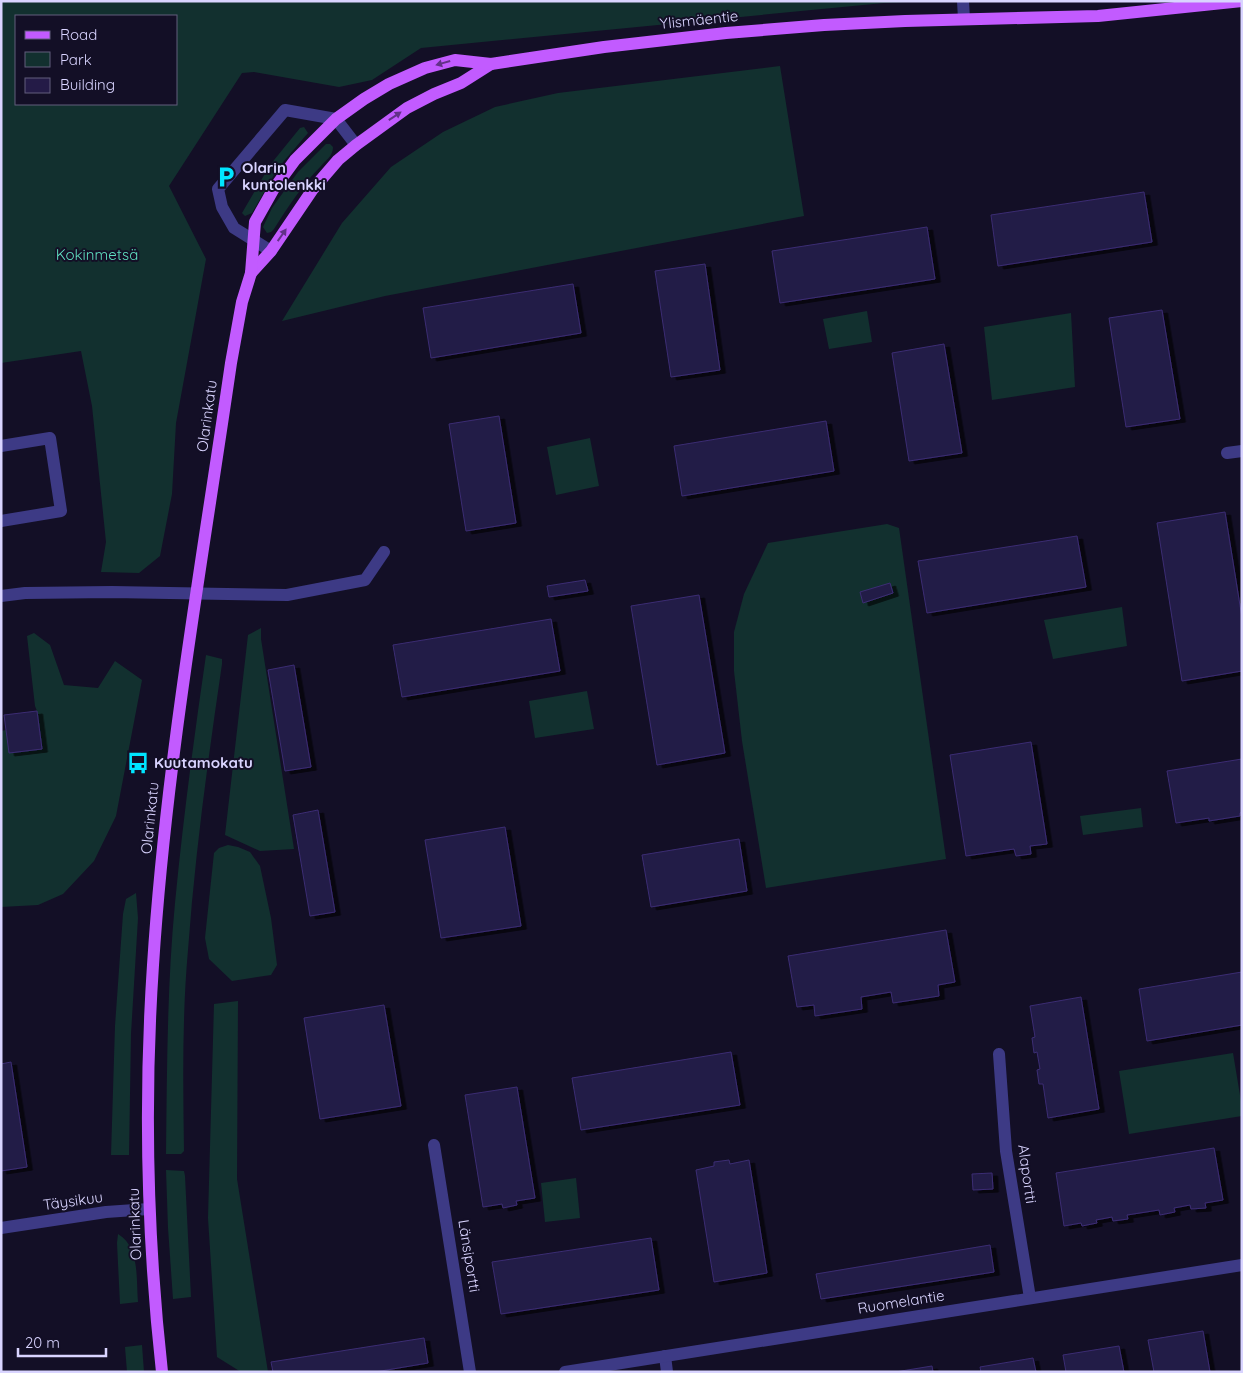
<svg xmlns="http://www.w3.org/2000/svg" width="1243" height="1373" viewBox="0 0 1243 1373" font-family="Quicksand,sans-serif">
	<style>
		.green { fill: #12302f; fill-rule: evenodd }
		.building { fill: #241b47; stroke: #3b2d73; filter: url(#shadow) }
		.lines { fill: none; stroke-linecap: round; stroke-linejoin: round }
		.minor { stroke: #3d3a85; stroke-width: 12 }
		.major { stroke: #c25bff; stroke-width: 12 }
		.oneway { fill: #623188 }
		.labels { text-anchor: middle; stroke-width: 4; stroke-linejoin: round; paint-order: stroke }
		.street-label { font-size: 15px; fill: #d9d4ff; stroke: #130f26 }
		.poi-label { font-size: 15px; font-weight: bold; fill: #d9d4ff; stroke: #130f26; text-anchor: start }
		.park-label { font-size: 15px; fill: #5fe0c0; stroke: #130f26 }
	</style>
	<defs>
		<filter id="shadow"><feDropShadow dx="5.5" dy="3" stdDeviation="0" flood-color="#0009"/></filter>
	</defs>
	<rect width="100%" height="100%" fill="#130f26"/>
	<g class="green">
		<path d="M1,1H931L884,3L421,48L372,80L339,87L254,72L242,73L169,186L206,259L176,423L172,494L160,556L139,573L101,572L106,542L92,406L81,351L1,363ZM16,16H176V104H16Z"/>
		<polygon points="780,66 804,216 385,296 282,321 342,223 391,167 443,132 495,107 558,93"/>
		<polygon points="304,127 308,133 278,168 252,213 245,216 242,213 270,165 300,128"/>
		<path d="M326,144H330L333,147C333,156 326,160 321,166C302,185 288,207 274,229L271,232L267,233L263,227L272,208L287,187L298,172Z"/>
		<polygon points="867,311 872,342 829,349 823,319"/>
		<polygon points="1071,313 1075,387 992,400 984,327"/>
		<polygon points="590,438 599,486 556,495 547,447"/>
		<polygon points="887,524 899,528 946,859 766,888 742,741 734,671 734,632 744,594 768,543"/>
		<polygon points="1122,607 1127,646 1053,659 1044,620"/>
		<polygon points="261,628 261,639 294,849 260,851 225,835 248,635"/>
		<polygon points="34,633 50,645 64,685 98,688 115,661 142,680 116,816 94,861 63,894 38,905 1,907 1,731 6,730 42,748 37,711 35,706 27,636"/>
		<path d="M206,655L222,659V664C208,759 195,854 188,950C182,1017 183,1084 184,1151L181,1154H166C167,1071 167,987 175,903C183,820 194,737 206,655Z"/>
		<polygon points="587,691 594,729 535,738 529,701"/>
		<polygon points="1141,808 1143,827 1083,835 1080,816"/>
		<polygon points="228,845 238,847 250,852 260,866 271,918 277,965 271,975 232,981 209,959 205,938 214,853 219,848"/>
		<polygon points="136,893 138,918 131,1034 129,1155 111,1155 115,1026 123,914 126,899"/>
		<polygon points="238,1001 237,1179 268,1372 241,1372 217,1357 208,1218 214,1004"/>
		<polygon points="1233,1053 1242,1107 1242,1116 1129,1134 1119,1071"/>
		<polygon points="166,1170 184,1171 185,1176 191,1297 173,1299 168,1228"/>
		<polygon points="576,1178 580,1218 545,1222 541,1183"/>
		<path d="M118,1234C140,1247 136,1279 138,1302L120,1304L117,1243Z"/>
		<polygon points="142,1345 144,1372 127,1372 125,1347"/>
	</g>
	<g class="building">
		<polygon points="1144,192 1152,242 998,266 991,215"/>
		<polygon points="927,227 935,279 780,303 772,251"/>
		<polygon points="705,264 720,370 671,377 655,271"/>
		<polygon points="573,284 581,333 431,358 423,308"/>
		<polygon points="1162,310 1180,419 1126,427 1109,318"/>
		<polygon points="944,344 962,453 909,461 892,353"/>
		<polygon points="499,416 516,523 466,531 449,424"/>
		<polygon points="826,421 834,471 682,496 674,446"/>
		<polygon points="1225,512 1242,618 1242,671 1182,681 1157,523"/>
		<polygon points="1077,536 1086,587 927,613 918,561"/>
		<polygon points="585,580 588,591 549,597 547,586"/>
		<polygon points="890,583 893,593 863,603 860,592"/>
		<polygon points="699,595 725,753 657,765 631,606"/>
		<polygon points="551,619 560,671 402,697 393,645"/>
		<polygon points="294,665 311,767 285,771 268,670"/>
		<polygon points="37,711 42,749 9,753 4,715"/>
		<polygon points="1031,742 1047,844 1030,846 1031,854 1016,856 1014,849 966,856 950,755"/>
		<polygon points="1242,759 1242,812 1240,813 1240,816 1209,821 1209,818 1176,823 1167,771"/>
		<polygon points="318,810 335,912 310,916 293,815"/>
		<polygon points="505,827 521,926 441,938 425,840"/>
		<polygon points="739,839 747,891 651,907 642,855"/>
		<polygon points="946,930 955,982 938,985 939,996 893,1003 891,992 861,997 862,1009 815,1016 814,1005 797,1007 788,956"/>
		<polygon points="1242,972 1242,1025 1147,1041 1139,989"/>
		<polygon points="1081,997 1099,1109 1048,1118 1043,1084 1039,1084 1037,1070 1040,1069 1037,1052 1034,1053 1032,1038 1035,1037 1030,1006"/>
		<polygon points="384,1005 401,1106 320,1119 304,1018"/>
		<polygon points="731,1052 740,1105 581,1130 572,1078"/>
		<polygon points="11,1062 27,1167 1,1171 1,1064"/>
		<polygon points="517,1087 535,1198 516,1201 517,1205 503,1208 502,1204 483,1207 465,1095"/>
		<polygon points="1214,1148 1223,1200 1205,1203 1206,1208 1191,1209 1190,1205 1174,1208 1175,1212 1160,1215 1159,1210 1127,1215 1128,1219 1113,1221 1112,1217 1096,1220 1097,1223 1082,1226 1081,1223 1064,1226 1056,1173"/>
		<polygon points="729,1160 730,1164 749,1160 767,1273 714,1282 696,1170 714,1166 714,1162"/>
		<polygon points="992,1173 993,1189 973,1190 972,1174"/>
		<polygon points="651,1238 659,1290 501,1314 492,1262"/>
		<polygon points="990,1245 994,1272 821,1299 816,1274"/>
		<polygon points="1203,1331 1210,1372 1154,1372 1148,1340"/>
		<polygon points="424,1338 428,1363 375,1372 273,1372 271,1362"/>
		<polygon points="1119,1346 1124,1372 1066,1372 1063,1355"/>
		<polygon points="1033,1358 1036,1372 981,1372 980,1367"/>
		<polygon points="932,1366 933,1372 895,1372"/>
	</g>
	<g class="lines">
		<g class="minor">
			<polyline points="963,1 964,19"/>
			<polyline points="271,251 234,228 222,207 218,189 285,110 336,119 356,145"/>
			<polyline points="1,446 50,438 61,511 1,521"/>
			<polyline points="1227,453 1242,451"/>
			<polyline points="1,596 25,593 112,592 287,595 365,580 384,552"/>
			<polyline points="999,1054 1006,1151 1030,1298"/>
			<polyline points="434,1145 470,1372"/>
			<polyline points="1,1228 106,1212 149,1209"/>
			<polyline points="665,1356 667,1372"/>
			<polyline points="565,1372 1242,1265"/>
		</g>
		<g class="major">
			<polyline points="251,273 271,251 313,189 338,160 356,145 407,108 434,94 461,83 491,64"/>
			<path d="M162,1372C147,1237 144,1100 153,965C166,763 202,563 231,363L242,302L251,273L255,222L273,190L295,160L336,119L364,99L389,84L425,68L455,60L491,64L604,47L726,33L824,25L905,21L1098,16L1242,1"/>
		</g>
	</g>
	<defs><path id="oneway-solid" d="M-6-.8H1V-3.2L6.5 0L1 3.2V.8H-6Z" transform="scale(1.25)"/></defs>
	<g class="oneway">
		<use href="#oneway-solid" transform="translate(443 63) rotate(164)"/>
		<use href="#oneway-solid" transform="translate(395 116) rotate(-34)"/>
		<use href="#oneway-solid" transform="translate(282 235) rotate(-55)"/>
	</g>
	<defs>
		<g id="parking-bare" transform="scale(1.725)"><path d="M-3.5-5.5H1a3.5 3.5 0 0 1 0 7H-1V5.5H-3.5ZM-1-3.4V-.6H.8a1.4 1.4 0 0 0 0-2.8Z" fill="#00e5ff" stroke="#130f26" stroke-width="2.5" paint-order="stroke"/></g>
		<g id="bus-bare" transform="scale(1.725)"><path d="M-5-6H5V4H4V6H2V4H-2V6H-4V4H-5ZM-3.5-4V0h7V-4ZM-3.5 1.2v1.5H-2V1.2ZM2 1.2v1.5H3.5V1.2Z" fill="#00e5ff" stroke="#130f26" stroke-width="2.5" paint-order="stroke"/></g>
	</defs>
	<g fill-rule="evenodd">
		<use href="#parking-bare" x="226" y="177"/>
		<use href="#bus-bare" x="138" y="763"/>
	</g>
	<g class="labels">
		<g class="street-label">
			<text transform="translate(699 20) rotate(-6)" y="5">Ylismäentie</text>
			<text transform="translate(207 416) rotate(-82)" y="5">Olarinkatu</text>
			<text transform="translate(150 818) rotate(-84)" y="5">Olarinkatu</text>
			<text transform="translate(1027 1174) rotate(82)" y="5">Alaportti</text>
			<text transform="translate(73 1201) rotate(-8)" y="5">Täysikuu</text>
			<text transform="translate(135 1224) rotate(-92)" y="5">Olarinkatu</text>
			<text transform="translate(469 1256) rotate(81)" y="5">Länsiportti</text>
			<text transform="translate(901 1302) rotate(-9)" y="5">Ruomelantie</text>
		</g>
		<g class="poi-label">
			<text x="242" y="173">Olarin<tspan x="242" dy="17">kuntolenkki</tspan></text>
			<text x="154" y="768">Kuutamokatu</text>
		</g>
		<g class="park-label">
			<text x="97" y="260">Kokinmetsä</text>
		</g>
	</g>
	<rect width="1243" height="1373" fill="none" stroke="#d9d4ff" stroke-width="5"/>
	<rect x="15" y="15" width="162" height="90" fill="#130f26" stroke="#625e7d"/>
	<rect x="25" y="31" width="25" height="8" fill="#c25bff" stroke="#625e7d"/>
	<text x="60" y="40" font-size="15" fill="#d9d4ff">Road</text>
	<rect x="25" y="52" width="25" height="15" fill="#12302f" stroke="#625e7d"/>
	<text x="60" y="65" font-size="15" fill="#d9d4ff">Park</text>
	<rect x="25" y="78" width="25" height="15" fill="#241b47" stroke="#625e7d"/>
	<text x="60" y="90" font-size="15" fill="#d9d4ff">Building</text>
	<path d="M18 1348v8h88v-8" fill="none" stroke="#d9d4ff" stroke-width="2.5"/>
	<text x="25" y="1348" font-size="15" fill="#d9d4ff" stroke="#130f26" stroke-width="4" paint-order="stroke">20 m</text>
</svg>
